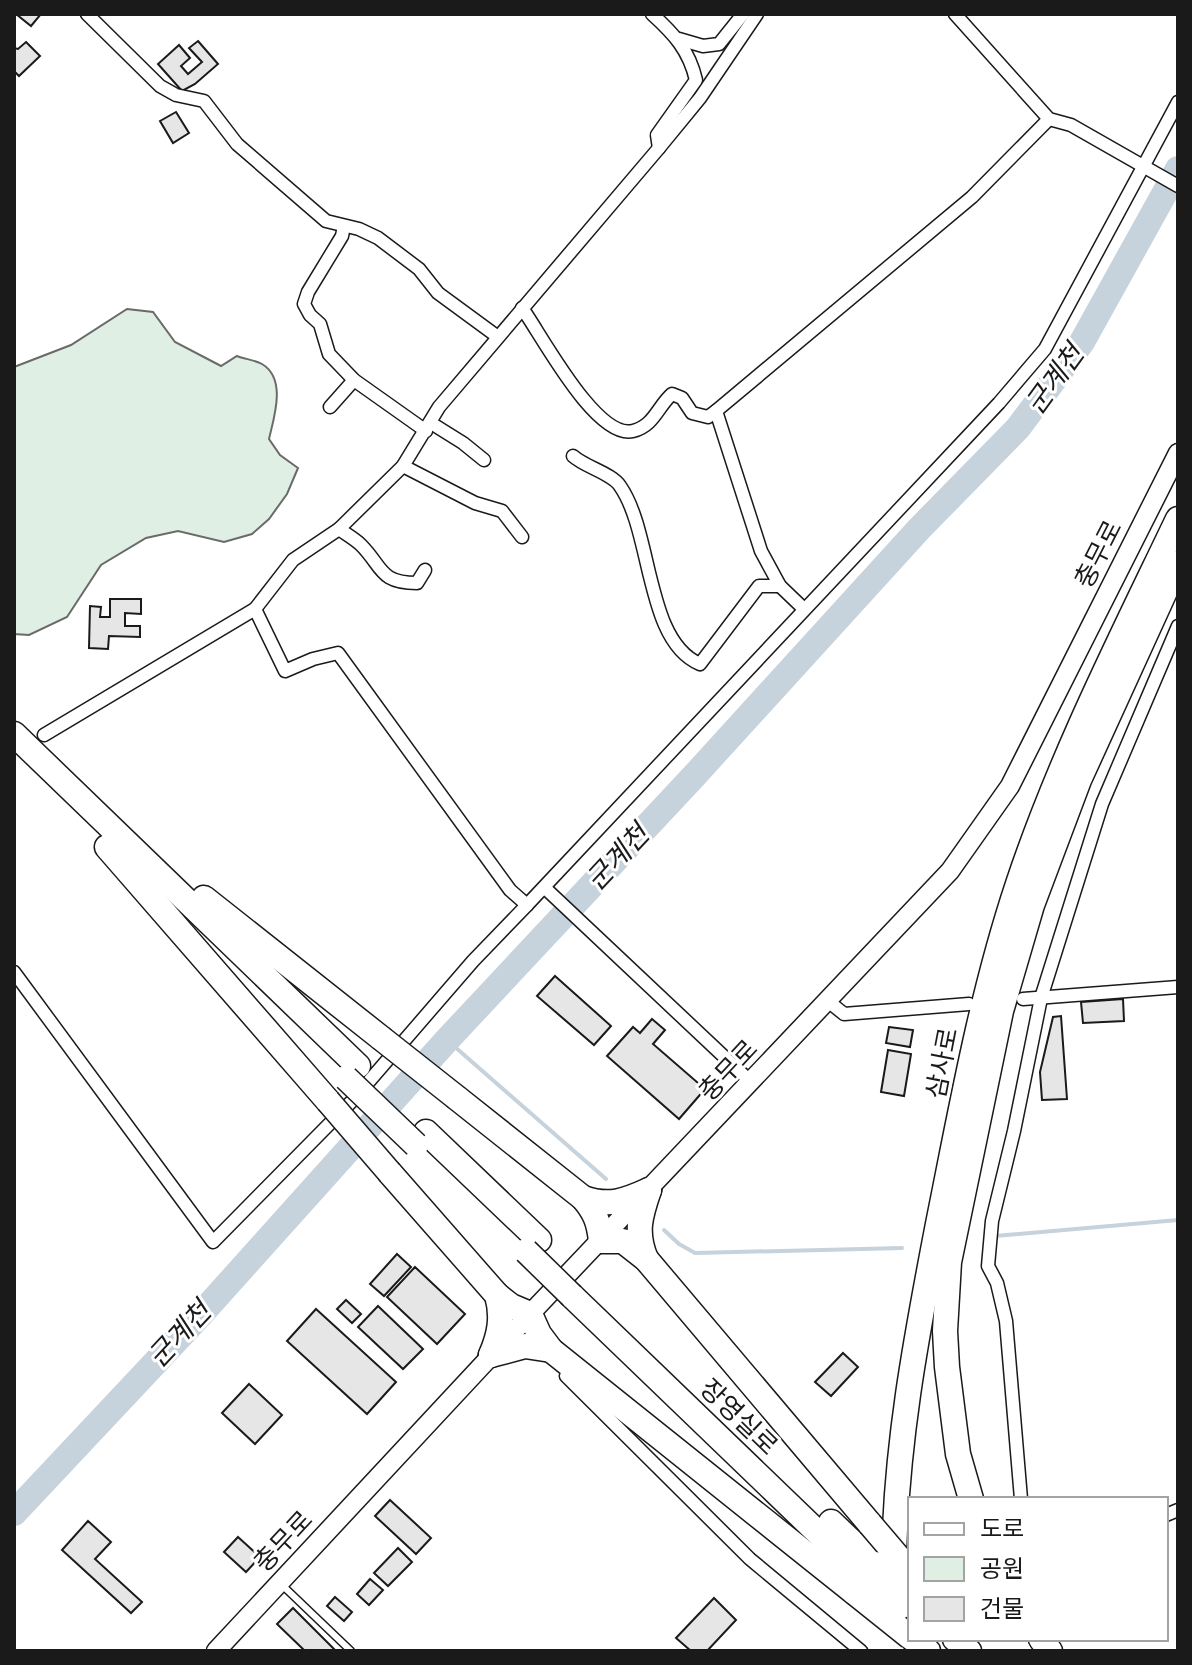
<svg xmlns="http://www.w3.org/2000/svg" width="1192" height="1665" viewBox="0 0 1192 1665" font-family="Helvetica,'Noto Sans KR',sans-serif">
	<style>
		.green { fill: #e0efe3; stroke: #6a6a6a; stroke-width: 2 }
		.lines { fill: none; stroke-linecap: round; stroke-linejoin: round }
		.stream { stroke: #c6d2dc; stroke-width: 4 }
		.river { stroke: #c6d2dc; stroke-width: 26 }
		.building { fill: #e6e6e6; stroke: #1a1a1a; stroke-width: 2 }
		.lane-casing { stroke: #1a1a1a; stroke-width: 9 }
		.street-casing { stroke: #1a1a1a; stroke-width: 15 }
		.secondary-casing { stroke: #1a1a1a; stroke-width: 21 }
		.highway-casing { stroke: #1a1a1a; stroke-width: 27 }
		.lane { stroke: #fff; stroke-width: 6 }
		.street { stroke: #fff; stroke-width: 12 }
		.secondary { stroke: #fff; stroke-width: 18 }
		.highway { stroke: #fff; stroke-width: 24 }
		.highway-bridge-casing { stroke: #1a1a1a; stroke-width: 27; stroke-linecap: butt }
		.highway-bridge { stroke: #fff; stroke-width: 24 }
		.labels { text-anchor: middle; stroke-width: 6; stroke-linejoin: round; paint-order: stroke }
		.street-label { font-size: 26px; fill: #1a1a1a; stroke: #fff }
		.water-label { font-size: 28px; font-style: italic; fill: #1a1a1a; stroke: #fff }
	</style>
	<rect width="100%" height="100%" fill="#fff"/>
	<path class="green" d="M127,309L153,312L175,342L221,366L237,356C244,359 255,360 262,364C287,379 274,417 269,439L280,455L298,468L287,494L269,519L252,534L224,542L178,531L146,538L101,565L67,617L29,635L14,634V367L71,345Z"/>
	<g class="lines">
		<g class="stream">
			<polyline points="447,1040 606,1179"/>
			<polyline points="664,1230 679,1244 695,1253 902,1248"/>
			<polyline points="995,1236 1178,1220"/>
		</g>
		<polyline class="river" points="14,1513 201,1314 447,1040 694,776 919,529 1018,428 1082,342 1178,169"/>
	</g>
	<g class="building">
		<polygon points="16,14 41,14 31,26"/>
		<polygon points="198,41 218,64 195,84 182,91 158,64 179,45 190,58 181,66 188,74 202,62 189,48"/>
		<polygon points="26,42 40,56 19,76 14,71 14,48 18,49"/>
		<polygon points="176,112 189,133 173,143 160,121"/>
		<polygon points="110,599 141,599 141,614 125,613 125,626 140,626 140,637 109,636 108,649 89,648 90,606 101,607 100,617 110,617"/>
		<polygon points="555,976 611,1026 594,1045 537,996"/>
		<polygon points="1123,999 1124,1021 1083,1023 1081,1002"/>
		<polygon points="1061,1016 1067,1099 1042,1100 1040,1072 1053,1017"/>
		<polygon points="652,1019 665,1030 653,1044 705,1089 679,1119 607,1056 633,1027 640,1033"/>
		<polygon points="889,1027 913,1030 910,1047 886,1043"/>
		<polygon points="888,1050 911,1054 904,1096 881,1092"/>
		<polygon points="397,1254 411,1267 384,1296 370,1284"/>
		<polygon points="415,1267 465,1314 437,1344 387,1297"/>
		<polygon points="346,1300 361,1314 352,1323 337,1309"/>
		<polygon points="378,1306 423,1349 403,1369 358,1327"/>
		<polygon points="316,1309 396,1382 367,1414 287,1341"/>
		<polygon points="843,1353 858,1367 831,1396 815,1382"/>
		<polygon points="249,1384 282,1415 255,1444 222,1413"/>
		<polygon points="390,1500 431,1538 416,1554 375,1516"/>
		<polygon points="88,1521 111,1542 95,1559 142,1602 131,1613 62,1550"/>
		<polygon points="238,1537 260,1557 246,1572 224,1552"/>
		<polygon points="398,1548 412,1562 388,1586 374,1573"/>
		<polygon points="370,1579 383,1590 369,1605 357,1594"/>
		<polygon points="335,1597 352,1612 344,1621 327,1606"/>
		<polygon points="714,1598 736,1620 707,1651 691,1651 676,1638"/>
		<polygon points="293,1608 336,1651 305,1651 277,1624"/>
	</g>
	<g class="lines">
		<g class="lane-casing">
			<polyline id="lane" points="282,1585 351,1651"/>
		</g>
		<g class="street-casing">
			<g id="street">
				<polyline points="87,14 160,86 176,95 204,101 237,144 326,221 359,229 378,238 419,269 438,293 498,337"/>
				<path d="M652,14C674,34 689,50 696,80L657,135L659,148"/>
				<polyline points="955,14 1049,119 1071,125 1178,186"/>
				<polyline points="679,39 703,46 719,44 743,14"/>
				<polyline points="344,226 342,236 308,292 304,304 310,315 320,324 329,354 354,380 426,431"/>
				<path d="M522,308C541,334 596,440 633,431C654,426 658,406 672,394L682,398L692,413L708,417L716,411"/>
				<polyline points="330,407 354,380"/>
				<polyline points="431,423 463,443 484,460"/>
				<path d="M573,456C585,467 613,474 620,486C653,533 645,641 700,664L759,586H780"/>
				<polyline points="403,466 475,503 502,511 522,537"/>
				<path d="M339,529C346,534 355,539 361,545C383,567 379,583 417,583L425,570"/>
				<polyline points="255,609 293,560 339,529 403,466 439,407 659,148 700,98 757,14"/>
				<polyline points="804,609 780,586 761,551 716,411 972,197 1049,119"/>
				<polyline points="44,735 255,609 285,671 313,659 338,653 510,890 527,905 999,403 1045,349 1178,102"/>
				<polyline points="545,888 752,1083"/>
				<polyline points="14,972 213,1242 352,1101 473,961 527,905"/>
				<polyline points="1023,999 1178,987"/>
				<polyline points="828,1001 844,1014 969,1004"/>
				<polyline points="566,1376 750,1559 861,1651"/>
				<polyline points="1021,1499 1006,1321 997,1283 988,1266 992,1221 1014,1131 1041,998 1102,804 1178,626"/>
				<polyline points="1166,1515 1178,1510"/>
			</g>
		</g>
		<g class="secondary-casing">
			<polyline id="secondary" points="216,1651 530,1314 950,871 1010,786 1178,453"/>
		</g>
		<g class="highway-casing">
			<g id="highway">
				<polyline points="14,734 358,1066"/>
				<polyline points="107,847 328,1101"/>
				<polyline points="204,898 381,1038"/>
				<path d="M457,1098L583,1198C595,1212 599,1222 601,1241H623L646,1259L870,1524"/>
				<polyline points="426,1132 539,1240"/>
				<polyline points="390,1173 497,1295 511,1306 530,1314 539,1334 551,1350 855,1593"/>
				<path d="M583,1198C609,1207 625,1201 649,1190"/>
				<path d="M646,1259C635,1233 640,1216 649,1190"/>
				<polyline points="572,1296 867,1580"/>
				<path d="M491,1355C500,1334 503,1317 497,1295"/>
				<polyline points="491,1355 525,1346 551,1350"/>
				<polyline points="971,1499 958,1454 947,1367 945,1331 949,1262 1001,1011 1032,905 1079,780 1178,563"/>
				<polyline points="831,1522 875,1564"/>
				<path d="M894,1565C895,1449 916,1338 938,1224C961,1110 981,995 1018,884C1060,758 1121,638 1178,519"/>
				<polyline points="913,1639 928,1651"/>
				<polyline points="955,1639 969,1651"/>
				<polyline points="1041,1639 1050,1651"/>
			</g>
		</g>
		<use href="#lane" class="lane"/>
		<use href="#street" class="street"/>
		<use href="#secondary" class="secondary"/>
		<use href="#highway" class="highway"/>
		<g class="highway-bridge-casing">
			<g id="highway-bridge">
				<polyline points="381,1038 457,1098"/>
				<polyline points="346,1078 416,1145"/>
				<polyline points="328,1101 390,1173"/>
				<polyline points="526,1251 572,1296"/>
				<polyline points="870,1524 910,1571"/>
				<polyline points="875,1564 910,1598"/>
				<polyline points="867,1580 897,1609"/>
				<polyline points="855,1593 910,1637"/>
			</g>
		</g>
		<use href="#highway-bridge" class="highway-bridge"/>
	</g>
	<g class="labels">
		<g class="street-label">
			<text transform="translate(1098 554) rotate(-63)" y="9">충무로</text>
			<text transform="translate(942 1063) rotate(-79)" y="9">삼사로</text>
			<text transform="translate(728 1070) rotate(-47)" y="9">충무로</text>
			<text transform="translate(739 1417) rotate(44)" y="9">장영실로</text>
			<text transform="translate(283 1541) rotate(-47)" y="9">충무로</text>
		</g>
		<g class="water-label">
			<text transform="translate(1054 379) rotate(-54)" y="10">군계천</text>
			<text transform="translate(617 857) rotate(-47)" y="10">군계천</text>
			<text transform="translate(179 1334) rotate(-47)" y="10">군계천</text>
		</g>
	</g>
	<rect width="1192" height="1665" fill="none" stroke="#1a1a1a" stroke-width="32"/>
	<rect x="908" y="1497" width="260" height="144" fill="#ffffff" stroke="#a3a3a3" stroke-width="2"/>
	<rect x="924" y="1523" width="40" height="12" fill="#ffffff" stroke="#a3a3a3" stroke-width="2"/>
	<text x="980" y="1537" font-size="24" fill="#1a1a1a">도로</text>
	<rect x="924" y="1557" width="40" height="24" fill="#e0efe3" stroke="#a3a3a3" stroke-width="2"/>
	<text x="980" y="1577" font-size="24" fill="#1a1a1a">공원</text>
	<rect x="924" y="1597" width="40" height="24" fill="#e6e6e6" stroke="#a3a3a3" stroke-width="2"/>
	<text x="980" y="1617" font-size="24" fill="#1a1a1a">건물</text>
</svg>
